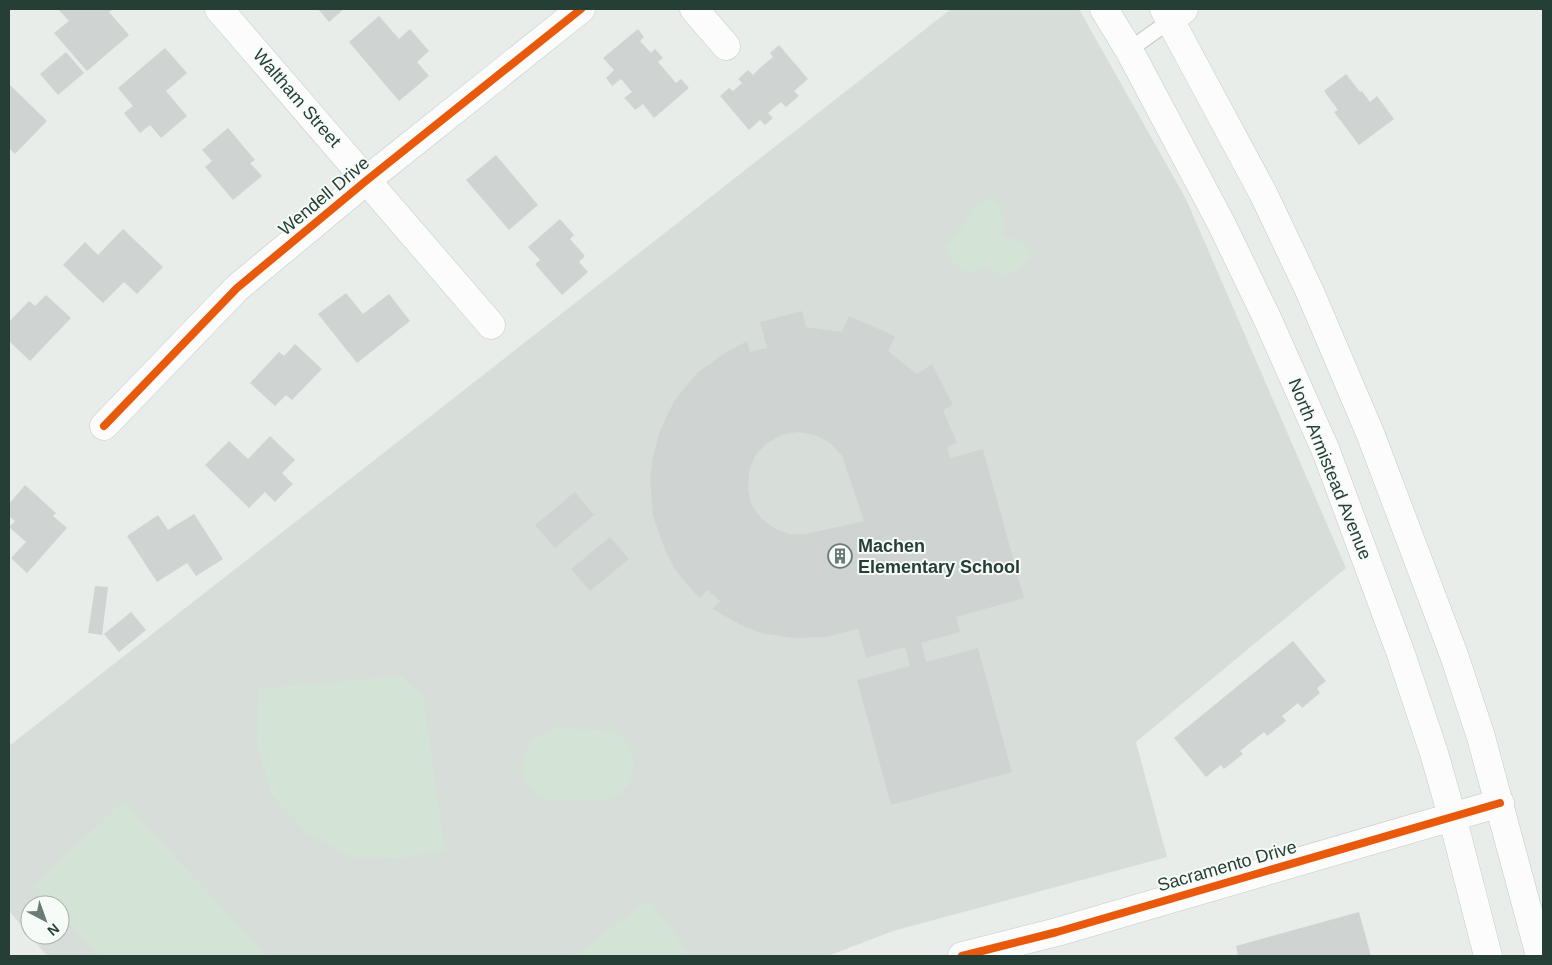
<svg xmlns="http://www.w3.org/2000/svg" width="1552" height="965" viewBox="0 0 1552 965" font-family="Helvetica,sans-serif">
	<style>
		.built { fill: #d7deda; fill-rule: evenodd }
		.green { fill: #d3e4d6 }
		.building { fill: #cfd4d2; fill-rule: evenodd }
		.lines { fill: none; stroke-linecap: round; stroke-linejoin: round }
		.service-casing { stroke: #c5cac7; stroke-width: 17 }
		.minor-casing { stroke: #c5cac7; stroke-width: 29 }
		.secondary-casing { stroke: #c4cac7; stroke-width: 29 }
		.service { stroke: #fcfcfc; stroke-width: 15 }
		.minor { stroke: #fcfcfc; stroke-width: 28 }
		.secondary { stroke: #fcfcfc; stroke-width: 28 }
		.cycleway-casing { stroke: #f7fbf8; stroke-width: 11 }
		.cycleway { stroke: #e8590c; stroke-width: 8 }
		.labels { text-anchor: middle; stroke-width: 4; stroke-linejoin: round; paint-order: stroke }
		.street-label { font-size: 18px; fill: #263f36; stroke: #f7fbf8 }
		.poi-label { font-size: 18px; font-weight: bold; fill: #263f36; stroke: #f7fbf8; text-anchor: start }
	</style>
	<rect width="100%" height="100%" fill="#e8edea"/>
	<path class="built" d="M951,9H1079L1186,199L1346,568L1136,742L1167,857L893,931L828,956H47L9,911V746ZM30,905H60V935H30Z"/>
	<g class="green">
		<path d="M986,199L997,204L1005,221L1001,237C1018,239 1022,239 1031,255C1023,266 1015,272 1001,276L989,266L974,271L962,270L952,260L946,248L966,222L974,206Z"/>
		<polygon points="401,676 423,697 444,850 401,858 353,857 307,833 272,794 257,744 259,689"/>
		<polygon points="556,728 612,731 623,738 632,754 634,768 630,782 621,793 609,799 594,800 551,800 538,797 531,789 525,780 523,772 524,759 528,747 536,737"/>
		<polygon points="123,802 267,956 100,956 60,913 60,905 52,905 34,886"/>
		<polygon points="649,900 687,951 680,956 574,956"/>
	</g>
	<g class="building">
		<polygon points="58,9 114,9 109,12 129,35 87,71 54,33 69,21"/>
		<polygon points="318,9 344,9 329,22"/>
		<polygon points="379,16 399,39 410,29 429,51 417,62 429,76 399,101 349,42"/>
		<polygon points="638,29 644,37 640,41 651,53 655,49 663,58 658,62 676,83 681,79 689,88 654,118 643,104 635,110 629,103 624,98 632,92 621,79 612,86 606,78 614,70 603,58"/>
		<polygon points="779,45 808,79 794,91 799,96 786,107 781,102 768,113 773,118 765,125 760,120 749,130 720,96 729,88 733,91 742,83 738,79 748,70 753,75 761,67 773,57 770,53"/>
		<polygon points="165,48 187,73 166,91 187,116 161,138 150,125 140,133 124,113 133,106 118,88"/>
		<polygon points="66,52 84,73 58,95 40,74"/>
		<polygon points="1346,74 1360,92 1362,91 1370,102 1377,96 1394,119 1359,145 1334,112 1338,110 1324,91"/>
		<polygon points="9,84 47,121 15,154 9,148"/>
		<polygon points="228,128 255,160 250,163 262,176 233,200 205,167 212,161 202,150"/>
		<polygon points="496,155 538,205 509,230 466,180"/>
		<polygon points="560,219 574,235 570,239 585,256 579,262 588,272 562,295 535,264 540,260 528,247"/>
		<polygon points="123,229 163,267 137,294 124,282 103,303 63,265 85,242 98,255"/>
		<polygon points="346,293 363,314 389,294 410,321 357,363 318,314"/>
		<polygon points="46,295 71,318 30,361 9,341 9,322 29,301 35,306"/>
		<path d="M802,311L806,327L842,332L849,316L895,336L888,351L917,374L932,364L953,405L943,410L957,443L947,447L950,458L983,449L1024,598L956,617L960,632L921,643L926,662L978,648L1012,772L891,805L857,680L910,666L905,647L866,658L858,629L826,637L794,638L761,633L741,625L712,609L720,601L707,590L700,598L691,589L676,571L665,550L653,516L650,480L653,457L659,433L674,401L697,373L726,352L747,341L750,352L767,348L760,322ZM798,432L815,435L830,443L842,456L864,521L806,534H789L774,528L761,518L751,504L748,488L749,471L755,456L766,444L781,435Z"/>
		<polygon points="295,344 322,369 292,400 286,395 275,406 250,383 279,352 284,356"/>
		<polygon points="270,436 295,460 282,473 293,484 275,502 265,492 249,508 205,465 229,441 248,459"/>
		<polygon points="25,485 56,513 53,516 67,528 27,573 11,558 26,542 9,527 15,521 9,516 9,504"/>
		<polygon points="575,492 594,515 555,548 535,525"/>
		<polygon points="194,514 223,559 196,576 187,563 157,582 127,536 158,515 168,530"/>
		<polygon points="610,537 629,559 590,591 571,569"/>
		<polygon points="95,586 108,587 102,635 88,633"/>
		<polygon points="131,612 146,630 119,652 104,634"/>
		<polygon points="1293,641 1326,681 1317,688 1320,693 1302,708 1298,703 1282,716 1286,721 1267,736 1264,732 1240,751 1243,754 1224,769 1221,765 1206,777 1174,738"/>
		<polygon points="1359,912 1371,956 1238,956 1236,946"/>
	</g>
	<g class="lines">
		<g class="service-casing">
			<polyline id="service" points="1129,50 1171,20"/>
		</g>
		<g class="minor-casing">
			<g id="minor">
				<polyline points="219,9 491,325"/>
				<polyline points="694,9 726,46"/>
				<polyline points="1171,20 1184,9"/>
				<polyline points="104,426 237,288 367,180 581,9"/>
				<polyline points="962,956 1057,932 1500,803"/>
			</g>
		</g>
		<g class="secondary-casing">
			<g id="secondary">
				<polyline points="1104,9 1129,50 1221,223 1267,318 1326,451 1401,654 1434,753 1452,816 1488,956"/>
				<polyline points="1164,9 1263,193 1310,292 1370,433 1454,655 1481,737 1540,956"/>
			</g>
		</g>
		<use href="#service" class="service"/>
		<use href="#minor" class="minor"/>
		<use href="#secondary" class="secondary"/>
		<g class="cycleway-casing">
			<g id="cycleway">
				<polyline points="104,426 237,288 367,180 581,9"/>
				<polyline points="962,956 1057,932 1500,803"/>
			</g>
		</g>
		<use href="#cycleway" class="cycleway"/>
	</g>
	<defs>
		<g id="building-ring" transform="scale(1.25)"><circle r="9.5" fill="#f7fbf8" stroke="#6a7c75" stroke-width="1.5"/><path d="M-4-6H4V6H1V3H-1V6H-4ZM-2.5-4.3h1.7v1.8h-1.7ZM.8-4.3h1.7v1.8H.8ZM-2.5-1h1.7V.8h-1.7ZM.8-1h1.7V.8H.8Z" fill="#6a7c75"/></g>
	</defs>
	<g fill-rule="evenodd">
		<use href="#building-ring" x="840" y="556"/>
	</g>
	<g class="labels">
		<g class="street-label">
			<text transform="translate(297 98) rotate(49)" y="6">Waltham Street</text>
			<text transform="translate(324 196) rotate(-40)" y="6">Wendell Drive</text>
			<text transform="translate(1330 469) rotate(68)" y="6">North Armistead Avenue</text>
			<text transform="translate(1227 866) rotate(-16)" y="6">Sacramento Drive</text>
		</g>
		<g class="poi-label">
			<text x="858" y="552">Machen<tspan x="858" dy="21">Elementary School</tspan></text>
		</g>
	</g>
	<rect width="1552" height="965" fill="none" stroke="#263f36" stroke-width="20"/>
	<g transform="translate(45 920) rotate(139)"><circle r="24" fill="#f7fbf8" stroke="#a3b0aa"/>
	<path d="M0-4L9 19L0 12L-9 19Z" fill="#6a7c75"/>
	<text y="-8" font-size="14" font-weight="bold" text-anchor="middle" fill="#263f36">N</text>
	</g>
</svg>
